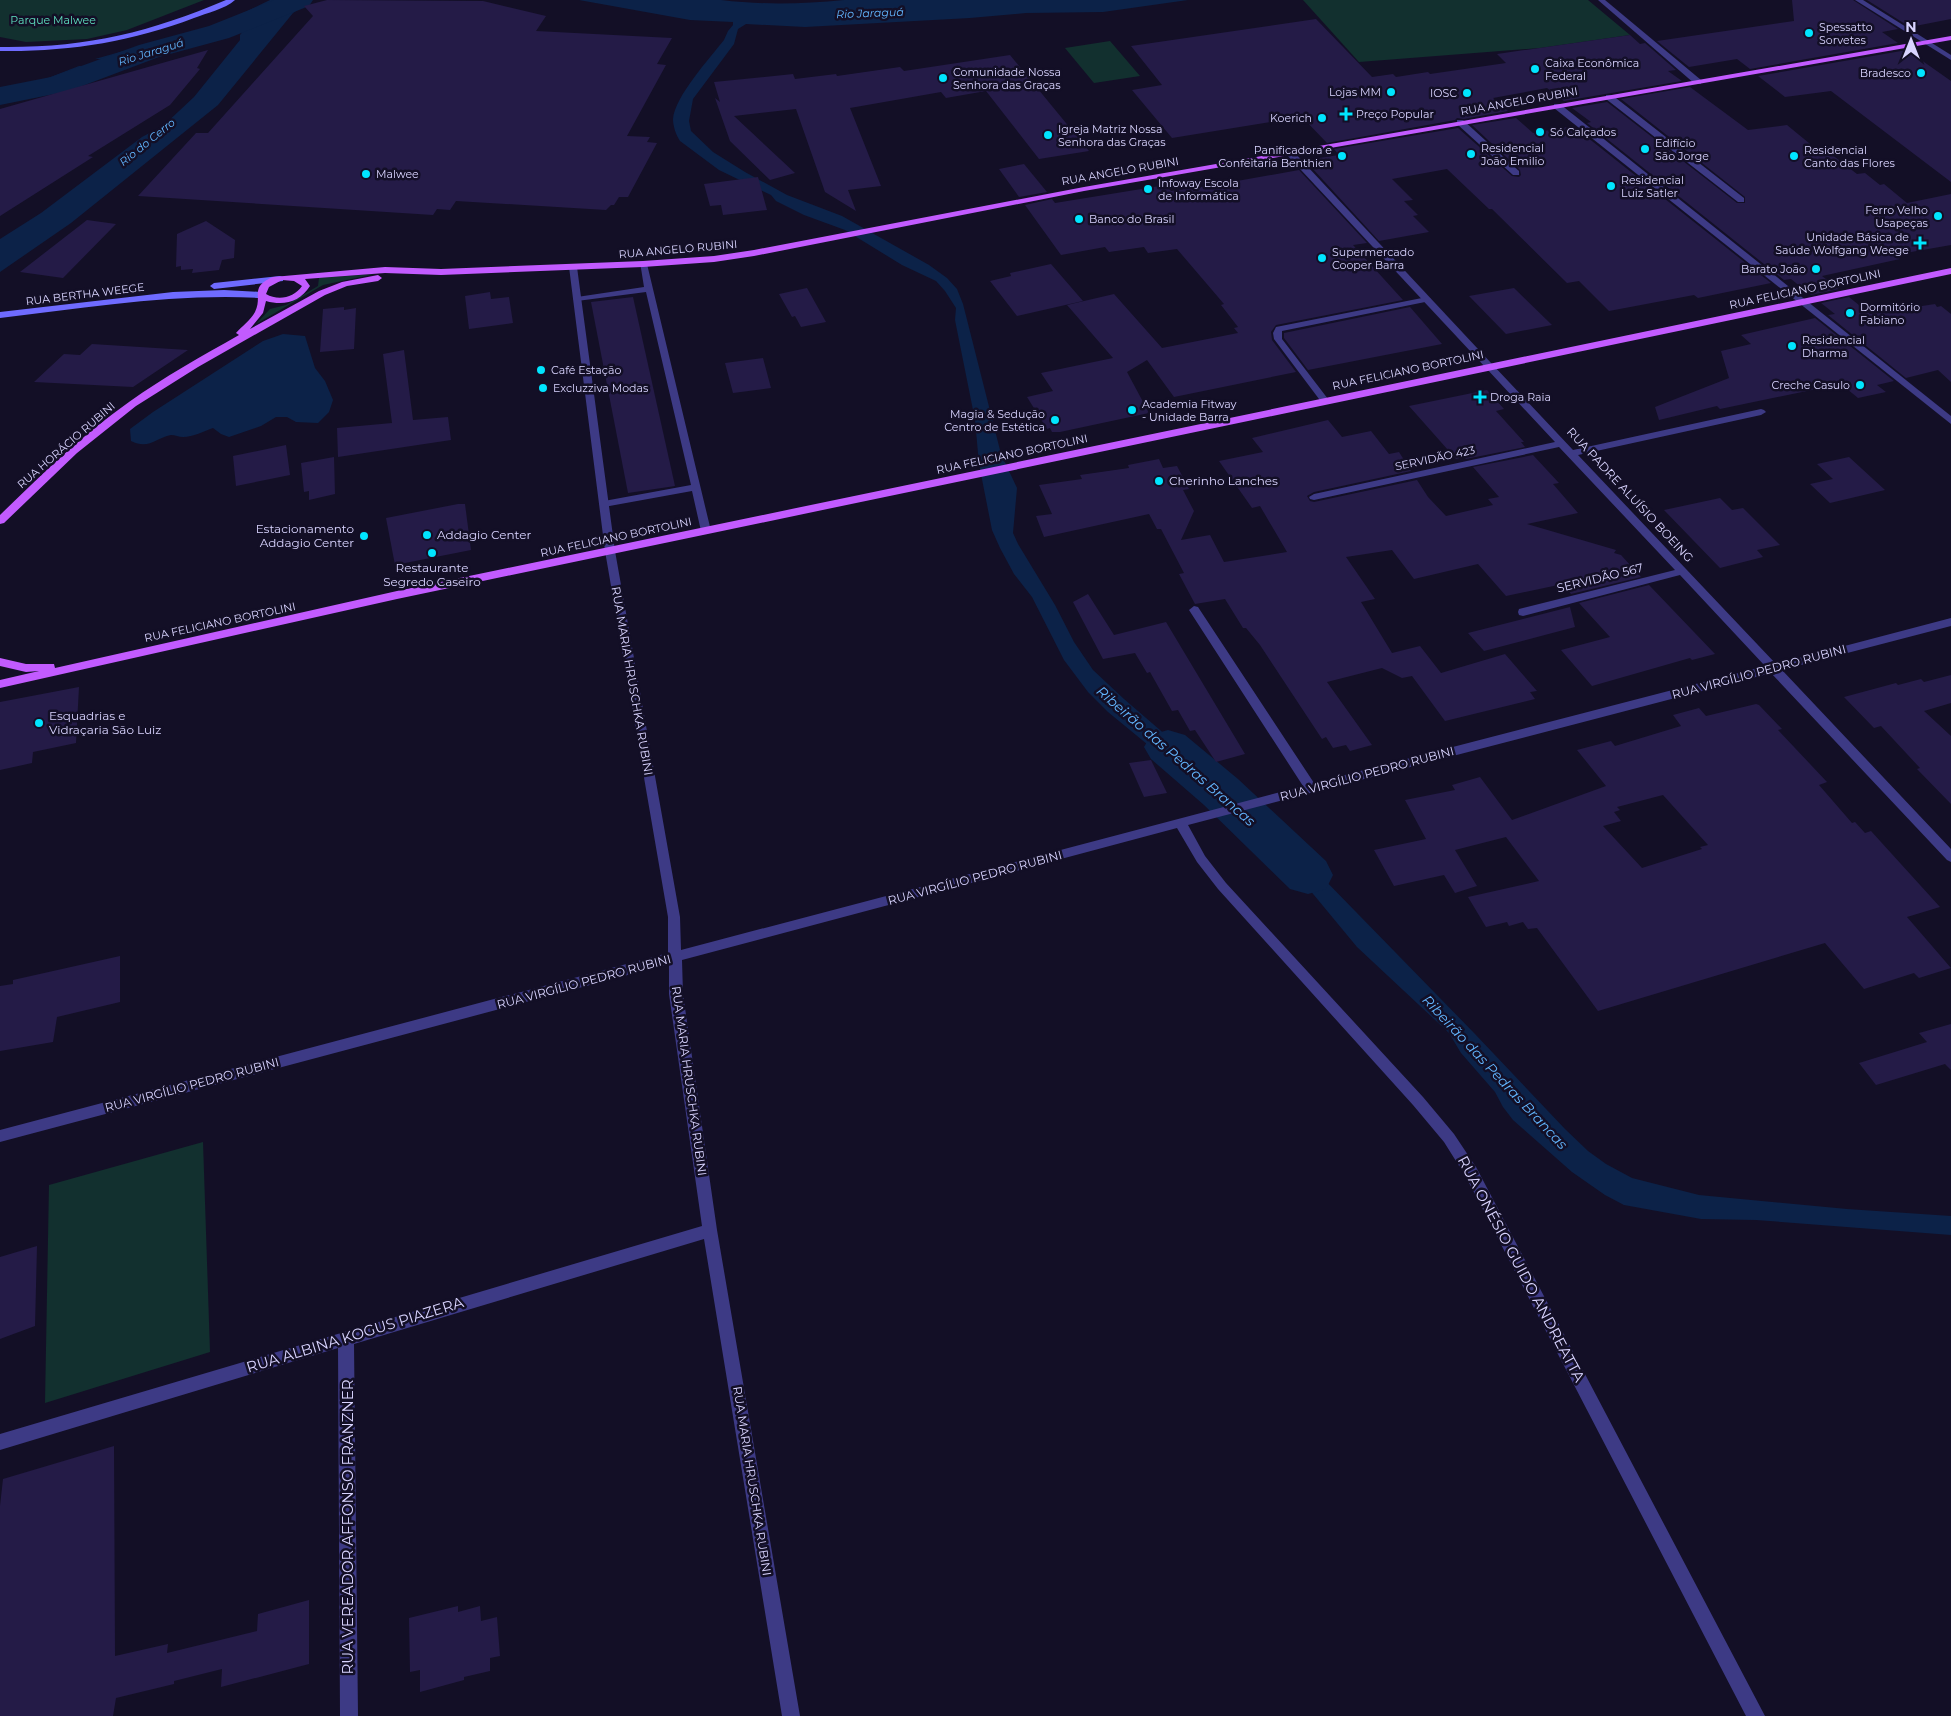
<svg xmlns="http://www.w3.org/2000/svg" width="1951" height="1716" viewBox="0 0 1951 1716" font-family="Montserrat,sans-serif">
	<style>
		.green { fill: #12302f }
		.water { fill: #0c2248 }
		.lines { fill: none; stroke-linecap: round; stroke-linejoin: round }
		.river { fill: #0c2248; fill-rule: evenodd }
		.building { fill: #241b47; fill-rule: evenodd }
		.service { fill: #3d3a85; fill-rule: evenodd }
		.minor { fill: #3d3a85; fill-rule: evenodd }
		.tertiary { fill: #3d3a85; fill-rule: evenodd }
		.secondary { fill: #6f6bff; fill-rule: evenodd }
		.primary { fill: #c25bff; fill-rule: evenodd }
		.poi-dot { fill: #00e5ff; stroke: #130f26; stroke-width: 2 }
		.labels { text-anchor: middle; stroke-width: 5; stroke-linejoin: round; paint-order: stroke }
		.far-water-label { font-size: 11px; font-style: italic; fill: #62b6ff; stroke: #130f26 }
		.far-park-label { font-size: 11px; fill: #5fe0c0; stroke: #130f26 }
		.far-poi-label { font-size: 11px; fill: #d9d4ff; stroke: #130f26; text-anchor: start }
		.far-street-label { font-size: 11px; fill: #d9d4ff; stroke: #130f26 }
		.poi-label { font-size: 12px; fill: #d9d4ff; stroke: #130f26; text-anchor: start }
		.street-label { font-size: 12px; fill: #d9d4ff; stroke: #130f26 }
		.water-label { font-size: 14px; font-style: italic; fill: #62b6ff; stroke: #130f26 }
		.near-street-label { font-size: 15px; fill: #d9d4ff; stroke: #130f26 }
	</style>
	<rect width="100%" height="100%" fill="#130f26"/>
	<g class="green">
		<polygon points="0,0 204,0 127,30 87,39 26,42 0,37"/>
		<polygon points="1303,0 1588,0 1630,35 1540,48 1359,62"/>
		<polygon points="1110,41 1140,76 1094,83 1065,48"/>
		<polygon points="375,274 323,285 256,324 270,309 286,305 318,286 319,278"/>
		<polygon points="203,1142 210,1352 45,1403 49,1185"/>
	</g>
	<g class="water">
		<polygon points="270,0 312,0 293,13 218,105 71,223 0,272 0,239 41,213 142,137 163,126 194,97 240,40 240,35 243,31 138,60 95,59 195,31 212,28"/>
		<path d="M579,0H721C762,5 803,4 844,0H1188L1103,12L1026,13L970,18L805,27L746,24L738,29L734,44L693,99L689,121L691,131L713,152L745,172L787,195L842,216L929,265L947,278L957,289L963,304L1001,454L1017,488L1013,533L1018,544L1055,605L1074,642L1093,670L1124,699L1189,755L1233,788L1209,795L1108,712L1088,692L1064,660L1032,597L1014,574L1000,548L992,530L979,464L975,420L955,320L956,308L945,291L936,281L902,265L845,230L804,215L776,201L771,195L719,170L680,141C676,135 673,126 673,119C675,96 710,58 724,40L728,31L733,25V22L690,20Z"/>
		<polygon points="79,66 116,67 97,72 62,87 0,103 0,90 48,78"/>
		<path d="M283,334L305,336L315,368L325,381L333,400L329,412L318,423L296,422L287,417H276L261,426L229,437L221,434L213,428C204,431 193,437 183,437C179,437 175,435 171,435C155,438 149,450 131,441L130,429L153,412L263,341Z"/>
		<polygon points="1268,825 1317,872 1475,1034 1565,1129 1588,1151 1606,1164 1632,1178 1699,1195 1847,1209 1951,1216 1951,1235 1756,1220 1701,1219 1624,1205 1605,1195 1572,1172 1513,1120 1503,1107 1495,1092 1461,1053 1449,1033 1357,947 1309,889 1250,829"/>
	</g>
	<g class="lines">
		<g class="river">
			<polygon points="274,0 313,0 309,6 229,38 159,57 69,91 0,105 0,87 51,77 139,45 209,26"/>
			<polygon points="1168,730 1185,735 1238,779 1326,861 1333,875 1326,889 1308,894 1290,889 1204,805 1151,759 1144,747 1151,735"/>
		</g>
	</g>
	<g class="building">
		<polygon points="327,0 483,1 546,16 536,31 672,38 657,64 666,65 627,136 650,137 647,142 657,143 628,197 619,197 614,205 611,205 606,210 456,201 450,210 437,209 433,215 138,196 196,133 208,133 313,16 304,6"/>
		<polygon points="1792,0 1853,0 1898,29 1882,32 1898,43 1750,69 1737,59 1689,67 1657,41 1794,21"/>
		<polygon points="1867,0 1951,0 1951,19 1910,27"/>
		<polygon points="1316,19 1372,77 1393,74 1396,77 1428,72 1430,74 1506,63 1497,54 1630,35 1640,44 1645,43 1676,70 1668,71 1682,81 1564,101 1547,88 1493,98 1508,111 1464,119 1457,118 1455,120 1327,143 1302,117 1172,138 1132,90 1162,85 1131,46"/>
		<polygon points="208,50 197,68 200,69 170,105 88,156 93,157 0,216 0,109"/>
		<polygon points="1907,50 1951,81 1951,182 1831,91 1785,97 1758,76"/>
		<polygon points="1010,55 1089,151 1039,159 986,91 946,98 941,92 850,108 881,186 848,190 856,211 825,192 796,109 734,116 795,173 770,180 730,141 715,98 720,102 714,82 793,74 795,79 836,74 837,76 900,67 904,71"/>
		<polygon points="1690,87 1748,130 1787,125 1815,148 1822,147 1857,174 1865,173 1880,185 1884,184 1907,203 1951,194 1951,245 1894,255 1900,259 1822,276 1839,289 1811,295 1791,279 1784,280 1587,123 1591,122 1572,108 1607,102 1737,203 1745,203 1745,197 1621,99"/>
		<polygon points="1516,118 1533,133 1573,126 1771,283 1698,298 1694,295 1609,311 1579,281 1567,283 1492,209 1489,209 1447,169 1392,179 1413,200 1404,201 1418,215 1413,216 1429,232 1379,241 1312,168 1322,166 1318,162 1322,161 1319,158 1339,155 1334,149 1458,128 1512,176 1519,177 1521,175 1520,170 1472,125"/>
		<polygon points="1024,164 1047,192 1019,197 999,169"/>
		<polygon points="1299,170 1367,243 1353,245 1403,300 1276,325 1271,332 1272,340 1296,372 1174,397 1147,360 1127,372 1149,413 1060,432 1052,432 1050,428 1047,429 1027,397 1053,391 1041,373 1113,358 1067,305 1114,294 1162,348 1238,333 1234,328 1238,327 1221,305 1224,304 1177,249 1148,253 1144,247 1109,252 1105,247 1061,255 1025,205 1052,199 1055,203 1166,185 1171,191 1238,182 1237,181"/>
		<polygon points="758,177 767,210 723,215 721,205 710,206 704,184"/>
		<polygon points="87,220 116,224 63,278 20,272"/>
		<polygon points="206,221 235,240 234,258 222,260 219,270 192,273 193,269 181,270 181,266 176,267 177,234"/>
		<polygon points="1051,264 1083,301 1017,316 990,281 1011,276 1010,273"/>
		<polygon points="807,288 826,322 801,327 795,316 792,317 779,294"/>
		<polygon points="1514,288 1552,325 1506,334 1469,296"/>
		<polygon points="490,292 491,299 509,297 513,323 469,329 465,296"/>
		<polygon points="633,297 675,486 628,493 591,302"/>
		<polygon points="1849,297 1870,314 1935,304 1937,307 1941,306 1951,314 1951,382 1938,370 1906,378 1828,315 1835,314 1821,303"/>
		<polygon points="344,307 344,310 356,308 354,349 320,352 323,309"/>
		<polygon points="1410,307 1442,344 1308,370 1284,338 1284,333"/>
		<polygon points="1815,318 1894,381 1877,385 1886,392 1858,398 1841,384 1720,409 1717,406 1659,420 1655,407 1729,378 1721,351 1751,344 1741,335"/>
		<polygon points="92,344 188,350 133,387 34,382 64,354 80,355"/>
		<polygon points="404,350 413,420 448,417 451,440 338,457 337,428 392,423 383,354"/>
		<polygon points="763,358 771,388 733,393 725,363"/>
		<polygon points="1487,390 1504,409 1496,411 1524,442 1521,442 1525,447 1466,459 1464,457 1456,459 1409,406"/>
		<polygon points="1328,420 1342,437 1371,431 1389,454 1399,452 1411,471 1314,492 1307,496 1310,501 1314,502 1417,480 1428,497 1446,516 1493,505 1488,499 1499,497 1473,467 1533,455 1559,483 1553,484 1578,513 1527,524 1616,550 1614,553 1621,555 1641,577 1571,594 1563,584 1506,596 1478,564 1414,579 1392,550 1346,557 1375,599 1361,602 1392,653 1420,646 1441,673 1505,654 1537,691 1530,692 1535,699 1445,721 1412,676 1402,678 1382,668 1327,682 1372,745 1350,751 1346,745 1333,748 1326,737 1322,739 1260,645 1246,628 1243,628 1225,599 1195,604 1179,574 1184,573 1161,529 1157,529 1149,514 1044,537 1036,516 1052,514 1039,485 1082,479 1080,475 1129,468 1128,465 1159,459 1163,468 1177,466 1189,489 1183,490 1194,511 1181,540 1210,535 1224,562 1287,552 1260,506 1252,508 1219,461 1263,452 1252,438"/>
		<polygon points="286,445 290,475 236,486 233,456"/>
		<polygon points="334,457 335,494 309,500 309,491 304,492 301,463"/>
		<polygon points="1849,457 1885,490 1830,503 1810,484 1833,479 1817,464"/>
		<polygon points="1720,498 1732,510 1743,508 1780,545 1757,550 1763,557 1720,568 1664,510"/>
		<polygon points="458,504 465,504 471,550 395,565 386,518"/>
		<polygon points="1649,585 1715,654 1692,660 1690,658 1592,686 1561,650 1610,637 1579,603"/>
		<polygon points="1088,594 1114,635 1166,622 1245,754 1216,762 1195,730 1190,731 1178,710 1172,711 1150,672 1147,673 1135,653 1103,659 1073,602"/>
		<polygon points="1570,607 1575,627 1484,651 1468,633"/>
		<polygon points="1951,675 1951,703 1924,711 1951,736 1951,804 1917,769 1920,768 1881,726 1874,728 1844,697 1896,683 1898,685 1921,679 1924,682"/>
		<polygon points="79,687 76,743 33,752 32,763 0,770 0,702"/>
		<path d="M1756,704L1759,705L1782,729L1778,730L1827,782L1819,785L1852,823L1855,822L1865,833L1871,831L1940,907L1907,917L1951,968L1919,978L1914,973L1864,989L1825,943L1598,1011L1537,928L1528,929L1523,922L1509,926L1507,922L1486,927L1468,897L1539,881L1506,837L1455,850L1477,886L1455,893L1444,875L1394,886L1374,850L1426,839L1405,800L1455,790L1452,785L1480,777L1512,820L1606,786L1577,750L1611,741L1615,746L1681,726L1673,715L1699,708L1706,716ZM1663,795L1708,845L1700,847L1702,849L1642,868L1603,826L1621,821L1614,812L1620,810L1617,807Z"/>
		<polygon points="1151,760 1167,793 1144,797 1129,763"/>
		<polygon points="120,956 120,1002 57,1017 53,1042 0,1051 0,986 13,984 13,980"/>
		<polygon points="1951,1024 1951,1070 1945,1064 1876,1085 1859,1063 1927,1042 1919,1033"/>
		<polygon points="37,1246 35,1326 0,1339 0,1257"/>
		<polygon points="114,1446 115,1656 168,1644 167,1653 257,1631 258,1614 309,1600 309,1664 221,1687 222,1669 174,1681 174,1684 116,1698 113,1716 0,1716 0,1506 3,1479"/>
		<polygon points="458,1606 458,1612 480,1606 481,1621 497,1617 500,1656 490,1658 490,1671 464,1677 464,1680 420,1692 420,1670 410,1672 409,1618"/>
	</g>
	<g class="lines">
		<g class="service">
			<polygon points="640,262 647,264 711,531 706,534 701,531 692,491 604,507 599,504 604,501 691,485 646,292 577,301 573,299 577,297 644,287"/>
			<polygon points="1427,297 1431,299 1430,301 1282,331 1282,339 1328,399 1328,403 1322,403 1274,339 1273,333 1276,327"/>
		</g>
		<g class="minor">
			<polygon points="1598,0 1605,0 1701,80 1701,84 1695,84"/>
			<polygon points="1855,0 1863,0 1951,55 1951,60"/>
			<polygon points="1606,95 1612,95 1744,198 1744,202 1738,202 1606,99"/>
			<polygon points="1554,104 1560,104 1951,416 1951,424 1554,108"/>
			<polygon points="1457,120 1463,120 1519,171 1519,175 1513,175 1457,124"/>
			<polygon points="573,264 577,267 615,551 680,917 681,950 1303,786 1189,610 1194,606 1198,607 1314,783 1765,666 1680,575 1523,616 1519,615 1518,612 1519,609 1675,570 1559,447 1314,500 1310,499 1309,497 1314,494 1555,442 1486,368 1486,364 1492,364 1573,450 1761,409 1764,410 1766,412 1761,415 1578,455 1776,664 1951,618 1951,626 1782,670 1951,849 1951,862 1947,860 1771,673 1188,825 1205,856 1226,883 1423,1097 1454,1134 1476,1167 1765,1716 1746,1716 1466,1177 1444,1142 1413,1105 1218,889 1197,862 1177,828 682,960 683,994 717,1230 800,1716 782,1716 704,1239 354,1344 358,1716 340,1716 338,1348 0,1450 0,1434 702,1226 669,994 669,964 0,1142 0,1130 668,953 668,917 605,551 569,267"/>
		</g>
		<polygon class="tertiary" points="1287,151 1293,151 1492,364 1492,368 1486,368 1287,155"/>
		<g class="secondary">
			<path d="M226,0H235C225,9 207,13 194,18C131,42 67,52 0,51V47C85,48 148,33 226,0Z"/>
			<polygon points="280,276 283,277 283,281 214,289 210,286 214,283"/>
			<path d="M224,290L261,292L265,295L261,298C174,293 87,308 0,318V312L173,292Z"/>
		</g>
		<g class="primary">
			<path d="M1951,36V40L1084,191L754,256L714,262L643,267L441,275L385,273L305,279L310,286C300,302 284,306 266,301L263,313L250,329L319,291L342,282L378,275L382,278L378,281L347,286L325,295L198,367L136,406L77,453L4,523L0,524V515C41,475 82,435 129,402C164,377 202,356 239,335L236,333C242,326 250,321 255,312C263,296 249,287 273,277L385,267L441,269L643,261L714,256L754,250L1084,187ZM282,280L294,281L302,286C294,298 278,301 266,294L269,287Z"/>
			<polygon points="1951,268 1951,274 397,599 0,688 0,680 39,671 26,672 0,666 0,658 26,664 54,664 55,668 397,591"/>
		</g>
	</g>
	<g class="poi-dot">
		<circle cx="1809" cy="33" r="5"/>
		<circle cx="1535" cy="69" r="5"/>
		<circle cx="1921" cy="73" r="5"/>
		<circle cx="943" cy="78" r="5"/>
		<circle cx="1391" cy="92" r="5"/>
		<circle cx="1467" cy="93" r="5"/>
		<path d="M1343.5 106.5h5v5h5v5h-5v5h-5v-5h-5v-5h5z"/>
		<circle cx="1322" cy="118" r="5"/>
		<circle cx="1540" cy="132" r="5"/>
		<circle cx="1048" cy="135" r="5"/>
		<circle cx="1645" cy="149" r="5"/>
		<circle cx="1471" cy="154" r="5"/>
		<circle cx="1342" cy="156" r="5"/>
		<circle cx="1794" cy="156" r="5"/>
		<circle cx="366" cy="174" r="5"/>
		<circle cx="1611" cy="186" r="5"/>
		<circle cx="1148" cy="189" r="5"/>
		<circle cx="1938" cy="216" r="5"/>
		<circle cx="1079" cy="219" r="5"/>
		<path d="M1917.5 235.5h5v5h5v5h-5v5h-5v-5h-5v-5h5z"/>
		<circle cx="1322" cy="258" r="5"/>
		<circle cx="1816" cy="269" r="5"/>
		<circle cx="1850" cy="313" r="5"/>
		<circle cx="1792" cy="346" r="5"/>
		<circle cx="541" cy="370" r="5"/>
		<circle cx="1860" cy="385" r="5"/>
		<circle cx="543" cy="388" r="5"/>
		<path d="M1477.5 389.5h5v5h5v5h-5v5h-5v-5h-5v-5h5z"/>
		<circle cx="1132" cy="410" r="5"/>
		<circle cx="1055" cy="420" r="5"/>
		<circle cx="1159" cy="481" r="5"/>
		<circle cx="427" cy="535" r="5"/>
		<circle cx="364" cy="536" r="5"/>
		<circle cx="432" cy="553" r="5"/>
		<circle cx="39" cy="723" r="5"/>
	</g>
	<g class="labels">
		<g class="far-water-label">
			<text transform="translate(870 13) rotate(-2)" y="4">Rio Jaraguá</text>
			<text transform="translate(151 52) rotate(-17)" y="4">Rio Jaraguá</text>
			<text transform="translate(147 142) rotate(-39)" y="4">Rio do Cerro</text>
		</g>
		<g class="far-park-label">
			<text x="53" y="24">Parque Malwee</text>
		</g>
		<g class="far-poi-label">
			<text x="1819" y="31">Spessatto<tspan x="1819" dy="13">Sorvetes</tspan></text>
			<text x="1545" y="67">Caixa Econômica<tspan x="1545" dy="13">Federal</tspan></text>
			<text x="953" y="76">Comunidade Nossa<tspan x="953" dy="13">Senhora das Graças</tspan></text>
			<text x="1911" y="77" text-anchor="end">Bradesco</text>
			<text x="1381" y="96" text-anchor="end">Lojas MM</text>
			<text x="1457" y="97" text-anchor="end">IOSC</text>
			<text x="1356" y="118">Preço Popular</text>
			<text x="1312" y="122" text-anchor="end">Koerich</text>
			<text x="1058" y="133">Igreja Matriz Nossa<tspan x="1058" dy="13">Senhora das Graças</tspan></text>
			<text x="1550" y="136">Só Calçados</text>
			<text x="1655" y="147">Edifício<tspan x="1655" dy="13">São Jorge</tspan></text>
			<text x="1481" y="152">Residencial<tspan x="1481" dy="13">João Emilio</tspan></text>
			<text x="1332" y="154" text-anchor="end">Panificadora e<tspan x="1332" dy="13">Confeitaria Benthien</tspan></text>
			<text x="1804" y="154">Residencial<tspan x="1804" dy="13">Canto das Flores</tspan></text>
			<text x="376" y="178">Malwee</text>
			<text x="1621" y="184">Residencial<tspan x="1621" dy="13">Luiz Satler</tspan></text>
			<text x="1158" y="187">Infoway Escola<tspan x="1158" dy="13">de Informática</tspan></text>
			<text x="1928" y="214" text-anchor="end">Ferro Velho<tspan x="1928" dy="13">Usapeças</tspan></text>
			<text x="1089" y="223">Banco do Brasil</text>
			<text x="1909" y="241" text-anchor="end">Unidade Básica de<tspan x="1909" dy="13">Saúde Wolfgang Weege</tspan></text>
			<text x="1332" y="256">Supermercado<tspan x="1332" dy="13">Cooper Barra</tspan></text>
			<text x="1806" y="273" text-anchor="end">Barato João</text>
			<text x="1860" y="311">Dormitório<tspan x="1860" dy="13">Fabiano</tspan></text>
			<text x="1802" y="344">Residencial<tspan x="1802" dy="13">Dharma</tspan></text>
			<text x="551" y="374">Café Estação</text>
			<text x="1850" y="389" text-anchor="end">Creche Casulo</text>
			<text x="553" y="392">Excluzziva Modas</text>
			<text x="1490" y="401">Droga Raia</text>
			<text x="1142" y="408">Academia Fitway<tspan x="1142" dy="13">- Unidade Barra</tspan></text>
			<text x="1045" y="418" text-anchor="end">Magia &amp; Sedução<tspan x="1045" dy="13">Centro de Estética</tspan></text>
		</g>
		<g class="far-street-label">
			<text transform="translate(1519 101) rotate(-10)" y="4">RUA ANGELO RUBINI</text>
			<text transform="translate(1120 171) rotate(-10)" y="4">RUA ANGELO RUBINI</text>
			<text transform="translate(678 249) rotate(-5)" y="4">RUA ANGELO RUBINI</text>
			<text transform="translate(1805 289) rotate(-12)" y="4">RUA FELICIANO BORTOLINI</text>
			<text transform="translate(85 294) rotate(-7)" y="4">RUA BERTHA WEEGE</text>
			<text transform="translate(1408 370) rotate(-12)" y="4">RUA FELICIANO BORTOLINI</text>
			<text transform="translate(66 445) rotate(-41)" y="4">RUA HORÁCIO RUBINI</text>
			<text transform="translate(1012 454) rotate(-12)" y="4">RUA FELICIANO BORTOLINI</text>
			<text transform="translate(1435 458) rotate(-12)" y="4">SERVIDÃO 423</text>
			<text transform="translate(616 537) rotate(-12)" y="4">RUA FELICIANO BORTOLINI</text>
			<text transform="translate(220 622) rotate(-12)" y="4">RUA FELICIANO BORTOLINI</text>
		</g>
		<g class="poi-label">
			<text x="1169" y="485">Cherinho Lanches</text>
			<text x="354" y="533" text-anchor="end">Estacionamento<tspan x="354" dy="14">Addagio Center</tspan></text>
			<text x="437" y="539">Addagio Center</text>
			<text x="432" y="572" text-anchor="middle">Restaurante<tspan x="432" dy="14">Segredo Caseiro</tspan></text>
			<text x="49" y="720">Esquadrias e<tspan x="49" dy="14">Vidraçaria São Luiz</tspan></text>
		</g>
		<g class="street-label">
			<text transform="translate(1630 495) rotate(47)" y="4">RUA PADRE ALUÍSIO BOEING</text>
			<text transform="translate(1600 578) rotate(-14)" y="4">SERVIDÃO 567</text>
			<text transform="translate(1759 672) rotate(-15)" y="4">RUA VIRGÍLIO PEDRO RUBINI</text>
			<text transform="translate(632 681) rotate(80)" y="4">RUA MARIA HRUSCHKA RUBINI</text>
			<text transform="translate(1367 774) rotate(-15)" y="4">RUA VIRGÍLIO PEDRO RUBINI</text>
			<text transform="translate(975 878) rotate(-15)" y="4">RUA VIRGÍLIO PEDRO RUBINI</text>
			<text transform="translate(584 982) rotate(-15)" y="4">RUA VIRGÍLIO PEDRO RUBINI</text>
			<text transform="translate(689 1081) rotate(82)" y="4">RUA MARIA HRUSCHKA RUBINI</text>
			<text transform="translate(192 1085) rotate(-15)" y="4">RUA VIRGÍLIO PEDRO RUBINI</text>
			<text transform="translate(752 1481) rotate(81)" y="4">RUA MARIA HRUSCHKA RUBINI</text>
		</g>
		<g class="water-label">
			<text transform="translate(1176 756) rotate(41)" y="5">Ribeirão das Pedras Brancas</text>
			<text transform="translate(1495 1072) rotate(47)" y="5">Ribeirão das Pedras Brancas</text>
		</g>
		<g class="near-street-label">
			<text transform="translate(1521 1269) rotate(62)" y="5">RUA ONÉSIO GUIDO ANDREATTA</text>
			<text transform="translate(355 1335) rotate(-17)" y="5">RUA ALBINA KOGUS PIAZERA</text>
			<text transform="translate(348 1527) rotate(-90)" y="5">RUA VEREADOR AFFONSO FRANZNER</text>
		</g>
	</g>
	<g transform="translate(1911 40)" stroke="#130f26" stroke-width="4" paint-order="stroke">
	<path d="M0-4L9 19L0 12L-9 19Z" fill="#d9d4ff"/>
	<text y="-8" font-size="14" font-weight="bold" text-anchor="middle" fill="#d9d4ff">N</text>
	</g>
</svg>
